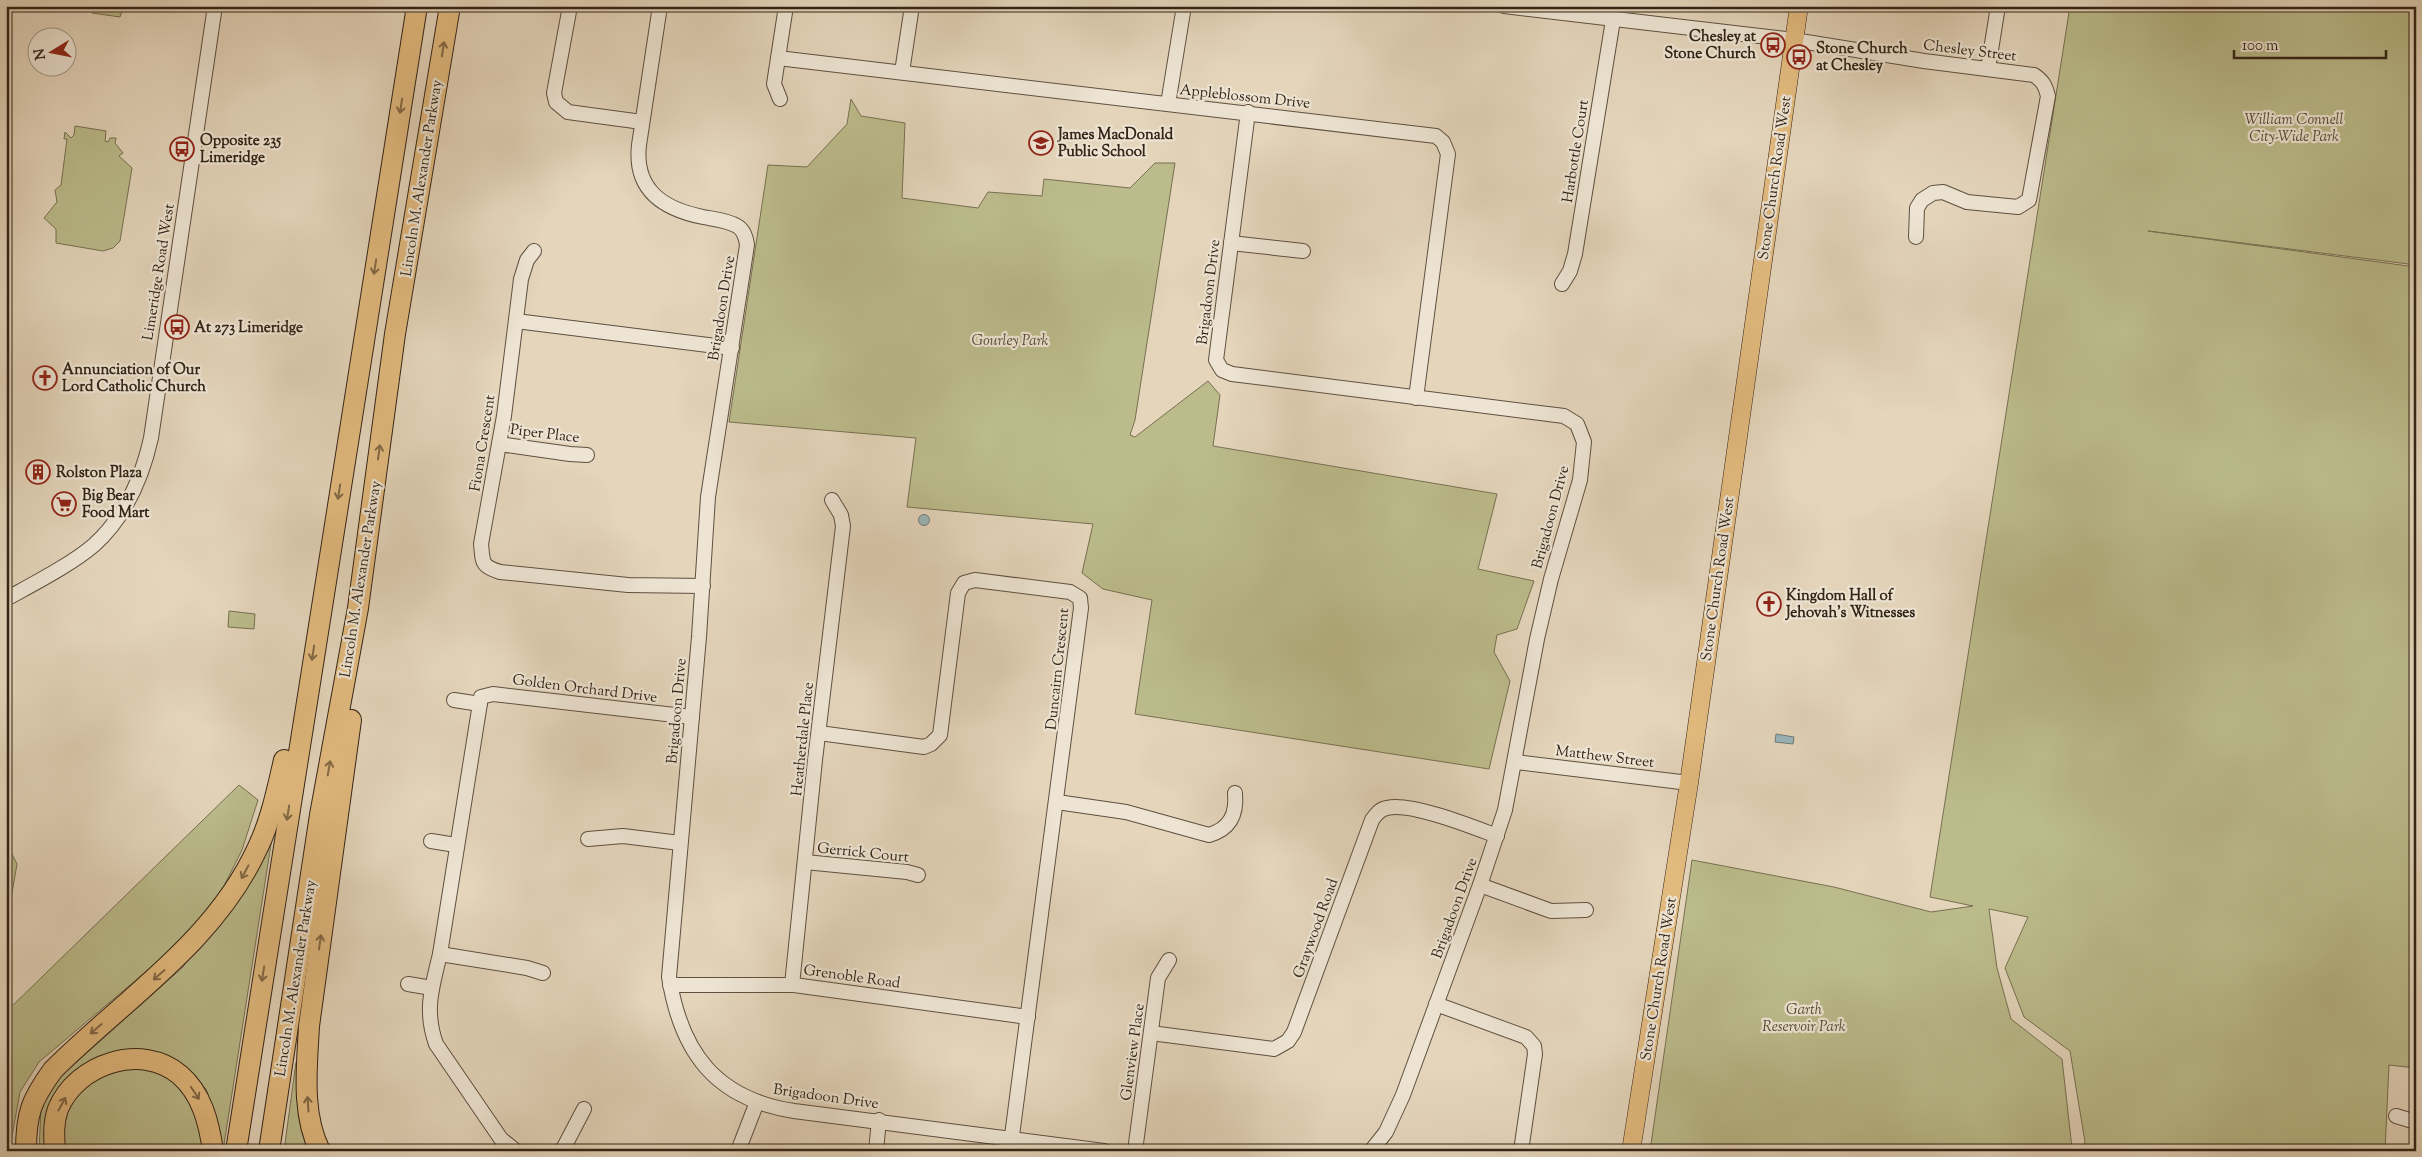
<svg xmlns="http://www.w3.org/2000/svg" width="2422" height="1157" viewBox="0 0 2422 1157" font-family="'Sorts Mill Goudy',serif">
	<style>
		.green { fill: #bbbb8b; stroke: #777051 }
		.water { fill: #9ab6bb; stroke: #717c79 }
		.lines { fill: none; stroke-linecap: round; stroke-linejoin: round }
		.minor-casing { stroke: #5f5040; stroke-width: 16 }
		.major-casing { stroke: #332417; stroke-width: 19 }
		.highway-casing { stroke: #332417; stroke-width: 22 }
		.minor { stroke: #ede4d3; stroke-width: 14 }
		.major { stroke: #e2ba7e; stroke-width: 18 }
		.highway { stroke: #e2ba7e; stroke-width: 20 }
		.oneway { stroke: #826845 }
		.labels { text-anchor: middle; stroke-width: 4.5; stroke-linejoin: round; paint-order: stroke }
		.poi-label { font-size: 15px; font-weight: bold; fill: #332417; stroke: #ede4d3; text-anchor: start }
		.street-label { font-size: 15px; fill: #332417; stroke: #ede4d3 }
		.park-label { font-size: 15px; font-style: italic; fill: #554a34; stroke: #ede4d3 }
	</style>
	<rect width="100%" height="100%" fill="#e4d5bb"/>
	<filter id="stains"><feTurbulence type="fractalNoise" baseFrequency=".004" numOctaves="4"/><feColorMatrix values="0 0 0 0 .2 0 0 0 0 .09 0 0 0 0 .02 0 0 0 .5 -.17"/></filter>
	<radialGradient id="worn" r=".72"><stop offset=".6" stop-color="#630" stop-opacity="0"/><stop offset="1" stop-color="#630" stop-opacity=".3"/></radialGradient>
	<g class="green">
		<polygon points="92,6 124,6 120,17 92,13"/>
		<polygon points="2070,6 2416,6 2416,265 2148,231 2416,267 2416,1068 2389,1065 2385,1151 2080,1151 2085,1142 2070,1051 2024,1017 2005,968 2028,917 1989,909 1997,968 2011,1019 2062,1059 2072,1148 2070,1151 1650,1151 1692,860 1834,887 1931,912 1973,906 1930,897"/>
		<polygon points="851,99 861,116 905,123 902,198 978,208 988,192 1042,196 1044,179 1130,188 1155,163 1175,163 1135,420 1130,435 1135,437 1208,381 1220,395 1213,446 1497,494 1478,569 1534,581 1517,629 1497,635 1494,652 1510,681 1489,769 1135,714 1152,600 1103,589 1082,573 1093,524 907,507 916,438 729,422 768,165 807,167 847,124"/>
		<polygon points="75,126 106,131 105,141 108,142 110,138 116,138 115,143 123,153 119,156 132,168 120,241 113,248 103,251 56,243 56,229 44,218 57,202 55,190 61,185 67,139 64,139 65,132 71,138 74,135"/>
		<polygon points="229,611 255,614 254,629 228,627"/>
		<polygon points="239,785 258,800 242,850 222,890 203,917 168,953 39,1062 20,1092 11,1142 11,1151 6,1151 6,1012"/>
		<polygon points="272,838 223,1151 218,1151 216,1117 206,1089 178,1065 80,1068 47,1151 39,1151 41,1107 60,1077 183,967"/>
		<polygon points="6,849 11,852 17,864 6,928"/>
		<polygon points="296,1062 301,1063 313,1151 284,1151"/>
		<path d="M118,1069C130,1069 145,1067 157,1072C189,1086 201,1119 203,1151H62C66,1103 69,1086 118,1069Z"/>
	</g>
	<g class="water">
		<circle cx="924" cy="520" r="5.5"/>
		<polygon points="1776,734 1794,737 1793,744 1775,742"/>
	</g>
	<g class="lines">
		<g class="minor-casing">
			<g id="minor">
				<polyline points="570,6 554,93 556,102 568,112 642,122"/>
				<path d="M660,6L639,145C634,190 663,209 703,217C713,219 727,220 737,226C744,230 746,237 747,245L708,497L699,637L669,977C681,1053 716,1099 794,1111L1104,1151"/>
				<path d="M1504,6L1794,40L1924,61L2034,75C2043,81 2045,85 2048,96L2029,200L2018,207L1967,202L1943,192L1933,193L1922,200L1917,208L1916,237"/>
				<polyline points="778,58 1436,136 1443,142 1448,154 1416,398"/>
				<polyline points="1988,69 1998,6"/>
				<polyline points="902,72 912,6"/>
				<polyline points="780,99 774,84 786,6"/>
				<polyline points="1168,104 1184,6"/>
				<polyline points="1248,112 1216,360 1222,370 1232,374 1564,416 1577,424 1584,442 1580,480 1551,579 1537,639 1505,810 1480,885 1403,1095 1386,1132 1371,1151"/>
				<polyline points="1231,243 1303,251"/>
				<path d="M534,251L527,260L521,279L504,416L481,544C483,563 481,566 500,572L628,585L703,586"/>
				<polyline points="1562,284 1570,271 1575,254 1613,20"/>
				<polyline points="516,321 732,348"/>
				<polyline points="499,444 570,454 587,455"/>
				<path d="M6,599C33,584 72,564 94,545C125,517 142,478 151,438L215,6"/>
				<polyline points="454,700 480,704"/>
				<polyline points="819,733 924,747 931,744 940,735 958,593 964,583 975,580 1070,592 1080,598 1081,608 1010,1151"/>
				<polyline points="1516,762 1689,783"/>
				<path d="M1057,802L1126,812L1209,835C1230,829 1237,814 1235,793"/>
				<polyline points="588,839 623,836 680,843"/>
				<polyline points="431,841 456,845"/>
				<polyline points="805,862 907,872 918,875"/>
				<polyline points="1480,885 1551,911 1586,910"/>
				<polyline points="440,954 527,968 543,973"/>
				<polyline points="408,984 432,988"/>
				<polyline points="670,985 794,985 1028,1017"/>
				<polyline points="792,985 815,760 843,526 841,515 832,500"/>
				<polyline points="1436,1004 1526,1037 1534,1046 1535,1054 1521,1151"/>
				<path d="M1151,1033L1274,1049L1288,1041L1294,1032L1372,820C1376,814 1380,809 1387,808C1411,802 1473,827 1497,836"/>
				<polyline points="2396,1116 2416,1122"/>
				<path d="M516,1151L501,1139L436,1044C424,1010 432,988 440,954L481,697L493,694L692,717"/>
				<polyline points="562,1151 584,1109"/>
				<polyline points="738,1151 757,1102"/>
				<polyline points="876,1151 879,1120"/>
				<polyline points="1135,1151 1158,978 1169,960"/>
			</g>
		</g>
		<g class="major-casing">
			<polyline id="major" points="1631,1151 1689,783 1799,6"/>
		</g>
		<g class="highway-casing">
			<g id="highway">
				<path d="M26,1151C26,1114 31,1100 53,1070C124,999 215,942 258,847C271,820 277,790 284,760"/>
				<path d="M55,1151C54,1136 53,1123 58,1109C76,1064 142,1042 180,1075C202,1094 209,1123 213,1151"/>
				<polyline points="236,1151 417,6"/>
				<polyline points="269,1151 320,815 358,608 395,334 450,6"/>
				<path d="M320,1151C301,1113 307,1066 309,1026L351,720"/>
			</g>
		</g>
		<use href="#minor" class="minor"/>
		<use href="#major" class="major"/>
		<use href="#highway" class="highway"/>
	</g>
	<defs><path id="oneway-shaft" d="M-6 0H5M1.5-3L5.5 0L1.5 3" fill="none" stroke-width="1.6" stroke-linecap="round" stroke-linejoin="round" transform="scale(1.25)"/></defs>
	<g class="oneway">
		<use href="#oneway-shaft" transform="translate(443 49) rotate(-81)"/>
		<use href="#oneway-shaft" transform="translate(401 106) rotate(99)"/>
		<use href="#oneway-shaft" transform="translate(375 267) rotate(99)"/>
		<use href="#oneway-shaft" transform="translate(379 452) rotate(-82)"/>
		<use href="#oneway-shaft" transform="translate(339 492) rotate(99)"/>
		<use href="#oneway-shaft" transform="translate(313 653) rotate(99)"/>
		<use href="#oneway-shaft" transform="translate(329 768) rotate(-80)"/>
		<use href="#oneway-shaft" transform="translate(288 813) rotate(99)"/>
		<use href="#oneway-shaft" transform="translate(245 872) rotate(118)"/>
		<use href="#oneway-shaft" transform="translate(320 942) rotate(-82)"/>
		<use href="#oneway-shaft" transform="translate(263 974) rotate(99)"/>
		<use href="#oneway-shaft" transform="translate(159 975) rotate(139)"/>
		<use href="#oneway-shaft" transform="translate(96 1029) rotate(139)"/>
		<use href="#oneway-shaft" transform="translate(195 1093) rotate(56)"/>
		<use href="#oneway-shaft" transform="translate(62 1104) rotate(-61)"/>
		<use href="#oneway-shaft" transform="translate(308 1104) rotate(-94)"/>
	</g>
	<defs>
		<g id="bus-ring" transform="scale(1.25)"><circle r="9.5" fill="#ede4d3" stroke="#8f2418" stroke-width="1.5"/><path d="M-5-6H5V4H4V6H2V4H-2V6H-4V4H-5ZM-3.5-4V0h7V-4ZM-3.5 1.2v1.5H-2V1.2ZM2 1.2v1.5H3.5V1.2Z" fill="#8f2418"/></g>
		<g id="school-ring" transform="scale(1.25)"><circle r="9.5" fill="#ede4d3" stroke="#8f2418" stroke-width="1.5"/><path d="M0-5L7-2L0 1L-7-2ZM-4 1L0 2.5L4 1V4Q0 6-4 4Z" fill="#8f2418"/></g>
		<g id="church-ring" transform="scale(1.25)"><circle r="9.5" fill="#ede4d3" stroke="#8f2418" stroke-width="1.5"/><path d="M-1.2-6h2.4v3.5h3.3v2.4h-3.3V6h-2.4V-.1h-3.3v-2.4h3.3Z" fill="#8f2418"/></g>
		<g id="building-ring" transform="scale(1.25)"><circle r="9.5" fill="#ede4d3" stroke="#8f2418" stroke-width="1.5"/><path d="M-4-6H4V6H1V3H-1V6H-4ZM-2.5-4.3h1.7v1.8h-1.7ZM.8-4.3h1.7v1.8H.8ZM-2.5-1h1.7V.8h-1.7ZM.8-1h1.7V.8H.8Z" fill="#8f2418"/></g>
		<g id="supermarket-ring" transform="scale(1.25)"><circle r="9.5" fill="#ede4d3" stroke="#8f2418" stroke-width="1.5"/><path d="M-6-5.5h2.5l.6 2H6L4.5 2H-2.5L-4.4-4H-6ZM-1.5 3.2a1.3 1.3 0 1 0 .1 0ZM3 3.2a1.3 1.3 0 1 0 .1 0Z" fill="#8f2418"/></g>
	</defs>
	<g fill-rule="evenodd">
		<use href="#bus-ring" x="1773" y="45"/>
		<use href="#bus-ring" x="1799" y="57"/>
		<use href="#school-ring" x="1041" y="143"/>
		<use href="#bus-ring" x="182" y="149"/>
		<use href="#bus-ring" x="177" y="327"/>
		<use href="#church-ring" x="45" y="378"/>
		<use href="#building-ring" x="38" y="472"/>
		<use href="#supermarket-ring" x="64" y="504"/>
		<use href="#church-ring" x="1769" y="604"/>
	</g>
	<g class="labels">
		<g class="poi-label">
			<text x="1756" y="41" text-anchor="end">Chesley at<tspan x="1756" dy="17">Stone Church</tspan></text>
			<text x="1816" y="53">Stone Church<tspan x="1816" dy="17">at Chesley</tspan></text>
			<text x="1058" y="139">James MacDonald<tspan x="1058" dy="17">Public School</tspan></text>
			<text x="200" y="145">Opposite 235<tspan x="200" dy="17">Limeridge</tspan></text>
			<text x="194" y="332">At 273 Limeridge</text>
			<text x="62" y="374">Annunciation of Our<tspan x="62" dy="17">Lord Catholic Church</tspan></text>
			<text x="56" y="477">Rolston Plaza</text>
			<text x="82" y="500">Big Bear<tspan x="82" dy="17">Food Mart</tspan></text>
			<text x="1786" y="600">Kingdom Hall of<tspan x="1786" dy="17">Jehovah's Witnesses</tspan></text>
		</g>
		<g class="street-label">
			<text transform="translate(1970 50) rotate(7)" y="5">Chesley Street</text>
			<text transform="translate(1245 96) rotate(6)" y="5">Appleblossom Drive</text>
			<text transform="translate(1575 151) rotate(-81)" y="5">Harbottle Court</text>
			<text transform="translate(421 178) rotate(-81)" y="5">Lincoln M. Alexander Parkway</text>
			<text transform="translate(1774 178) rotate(-82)" y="5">Stone Church Road West</text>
			<text transform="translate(158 272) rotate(-81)" y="5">Limeridge Road West</text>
			<text transform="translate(1208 292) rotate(-83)" y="5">Brigadoon Drive</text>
			<text transform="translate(721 308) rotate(-81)" y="5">Brigadoon Drive</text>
			<text transform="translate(545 433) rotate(7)" y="5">Piper Place</text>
			<text transform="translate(482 443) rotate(-81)" y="5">Fiona Crescent</text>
			<text transform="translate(1550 517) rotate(-75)" y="5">Brigadoon Drive</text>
			<text transform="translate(360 579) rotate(-81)" y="5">Lincoln M. Alexander Parkway</text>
			<text transform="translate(1717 579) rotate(-82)" y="5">Stone Church Road West</text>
			<text transform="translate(1057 669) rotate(-84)" y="5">Duncairn Crescent</text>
			<text transform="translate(585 688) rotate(7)" y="5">Golden Orchard Drive</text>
			<text transform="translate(676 711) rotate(-85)" y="5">Brigadoon Drive</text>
			<text transform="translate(802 739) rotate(-84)" y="5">Heatherdale Place</text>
			<text transform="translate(1605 756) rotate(7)" y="5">Matthew Street</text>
			<text transform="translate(863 852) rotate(6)" y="5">Gerrick Court</text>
			<text transform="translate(1454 908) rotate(-70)" y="5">Brigadoon Drive</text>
			<text transform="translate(1315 928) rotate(-70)" y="5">Graywood Road</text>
			<text transform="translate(852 976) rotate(8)" y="5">Grenoble Road</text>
			<text transform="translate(295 978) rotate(-81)" y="5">Lincoln M. Alexander Parkway</text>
			<text transform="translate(1658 979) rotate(-81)" y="5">Stone Church Road West</text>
			<text transform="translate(1132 1052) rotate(-82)" y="5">Glenview Place</text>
			<text transform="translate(826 1096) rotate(8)" y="5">Brigadoon Drive</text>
		</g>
		<g class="park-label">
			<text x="2294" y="124">William Connell<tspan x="2294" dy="17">City-Wide Park</tspan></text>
			<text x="1010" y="345">Gourley Park</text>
			<text x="1804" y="1014">Garth<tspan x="1804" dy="17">Reservoir Park</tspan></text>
		</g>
	</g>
	<rect width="2422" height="1157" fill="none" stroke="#e4d5bb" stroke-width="25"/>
	<rect x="8" y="8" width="2407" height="1142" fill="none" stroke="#332417" stroke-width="2.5"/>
	<rect x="12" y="12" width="2397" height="1132" fill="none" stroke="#332417"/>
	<g transform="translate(52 52) rotate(260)"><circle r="24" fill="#ede4d3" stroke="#a39788"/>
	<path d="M0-4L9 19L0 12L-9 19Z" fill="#8f2418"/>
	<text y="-8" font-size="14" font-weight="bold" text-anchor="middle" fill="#332417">N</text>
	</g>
	<path d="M2234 50v8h152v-8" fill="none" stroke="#332417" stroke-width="2.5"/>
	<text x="2242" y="50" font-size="15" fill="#332417" stroke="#ede4d3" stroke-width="4" paint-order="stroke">100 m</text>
	<rect width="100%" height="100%" filter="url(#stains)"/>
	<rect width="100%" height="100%" fill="url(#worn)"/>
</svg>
